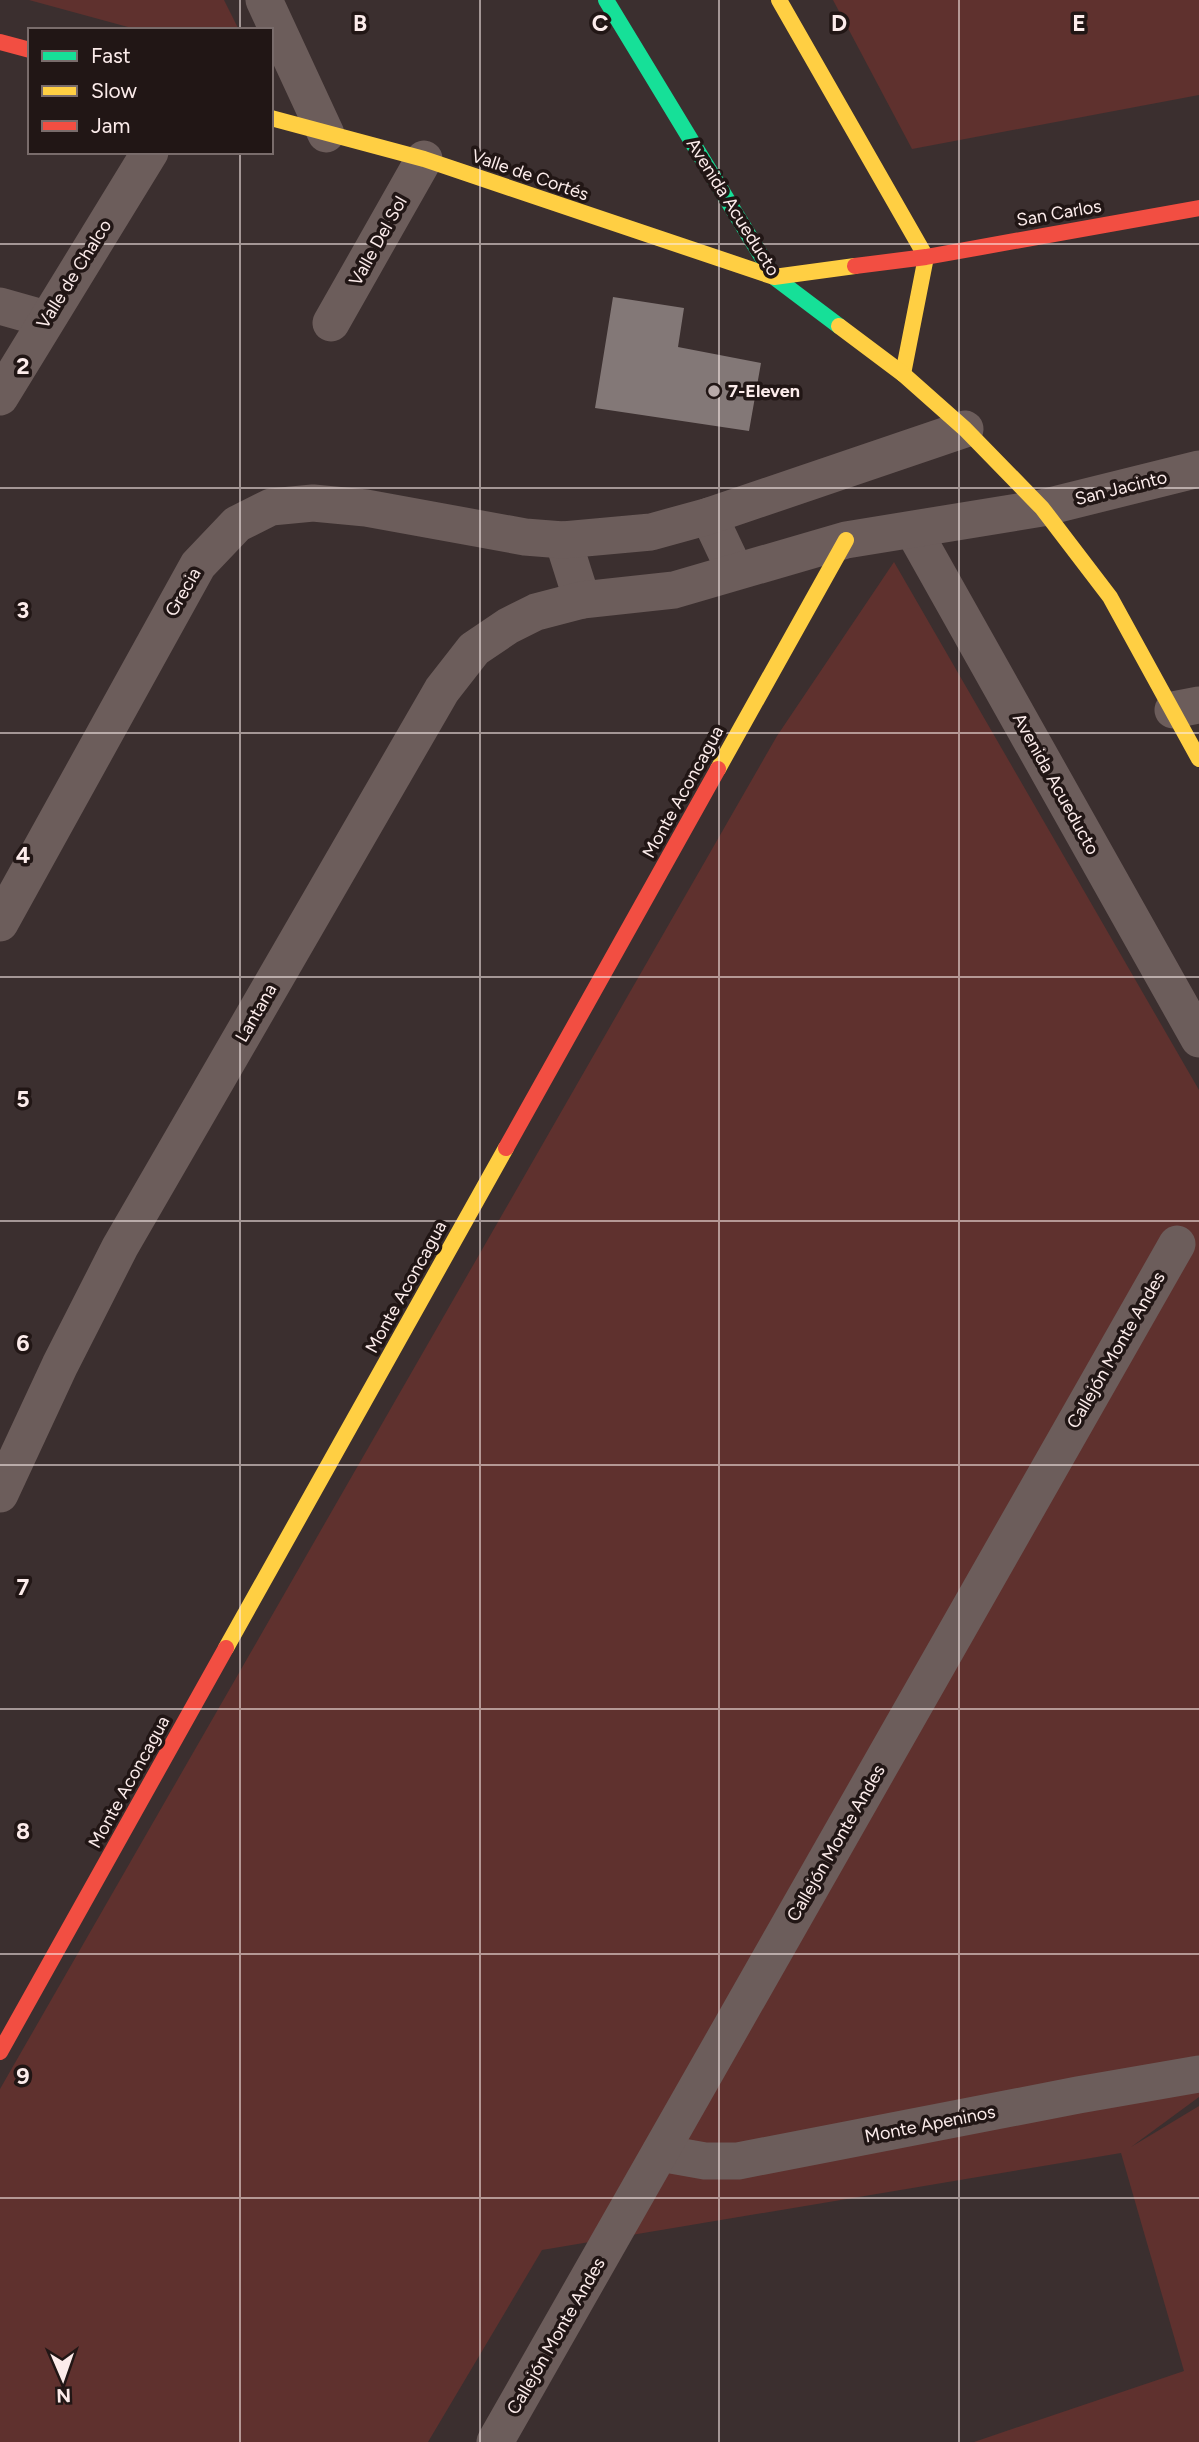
<svg xmlns="http://www.w3.org/2000/svg" width="1199" height="2442" viewBox="0 0 1199 2442" font-family="Figtree,sans-serif">
	<style>
		.green { fill: #5f312e }
		.building { fill: #837877 }
		.lines { fill: none; stroke-linecap: round; stroke-linejoin: round }
		.street { stroke: #6c5d5b; stroke-width: 37 }
		.fast { stroke: #16e098; stroke-width: 16 }
		.slow { stroke: #ffcf43; stroke-width: 16 }
		.jam { stroke: #f24e42; stroke-width: 16 }
		.grid { fill: none; stroke: #fceceb; stroke-width: 2; stroke-opacity: 0.55 }
		.poi-dot { fill: #b8aaa9; stroke: #211615; stroke-width: 2.5 }
		.labels { text-anchor: middle; stroke-width: 7; stroke-linejoin: round; paint-order: stroke }
		.street-label { font-size: 18px; fill: #fceceb; stroke: #211615 }
		.poi-label { font-size: 18px; font-weight: bold; fill: #fceceb; stroke: #211615; text-anchor: start }
		.grid-label { font-size: 23px; text-anchor: middle; font-weight: bold; fill: #fceceb; stroke: #211615; stroke-width: 7; stroke-linejoin: round; paint-order: stroke }
	</style>
	<rect width="100%" height="100%" fill="#3b2f2f"/>
	<g class="green">
		<polygon points="29,0 224,0 239,30 139,30"/>
		<polygon points="833,0 1199,0 1199,95 912,149"/>
		<polygon points="894,562 1199,1090 1199,2097 1131,2147 1199,2106 1199,2442 974,2442 1184,2371 1121,2153 542,2250 428,2442 0,2442 0,2089 777,736"/>
	</g>
	<polygon class="building" points="613,297 684,308 678,347 761,363 749,431 595,408"/>
	<g class="lines">
		<g class="street">
			<polyline points="264,0 326,134"/>
			<polyline points="0,306 46,319"/>
			<polyline points="331,323 424,159"/>
			<polyline points="0,397 150,152"/>
			<polyline points="709,516 735,571"/>
			<polyline points="913,530 1199,1039"/>
			<polyline points="563,540 582,600"/>
			<polyline points="1173,710 1199,705"/>
			<polyline points="0,923 198,565 237,524 271,507 313,503 366,508 525,537 563,540 651,532 709,516 965,429"/>
			<polyline points="0,1494 60,1365 120,1247 442,690 474,649 508,626 536,612 582,600 674,590 846,540 1042,508 1199,469"/>
			<polyline points="660,2153 705,2161 738,2161 1078,2095 1199,2074"/>
			<polyline points="495,2442 1177,1244"/>
		</g>
		<polyline class="fast" points="606,0 774,277 839,326"/>
		<g class="slow">
			<polyline points="779,0 926,257 903,374"/>
			<polyline points="271,118 424,159 774,277 855,266"/>
			<polyline points="839,326 903,374 965,429 1042,508 1110,597 1199,759"/>
			<polyline points="718,769 846,540"/>
			<polyline points="226,1648 506,1148"/>
		</g>
		<g class="jam">
			<polyline points="0,42 30,50"/>
			<polyline points="855,266 926,257 1199,208"/>
			<polyline points="506,1148 718,769"/>
			<polyline points="0,2052 226,1648"/>
		</g>
	</g>
	<path class="grid" d="M240,0V30M480,0V2442M719,0V2442M959,0V2442M240,152V2442M0,244H1199M0,488H1199M0,733H1199M0,977H1199M0,1221H1199M0,1465H1199M0,1709H1199M0,1954H1199M0,2198H1199"/>
	<circle class="poi-dot" cx="714" cy="391" r="7"/>
	<g class="labels">
		<g class="street-label">
			<text transform="translate(530 175) rotate(19)" y="6">Valle de Cortés</text>
			<text transform="translate(733 207) rotate(58)" y="6">Avenida Acueducto</text>
			<text transform="translate(1059 213) rotate(-10)" y="6">San Carlos</text>
			<text transform="translate(378 241) rotate(-61)" y="6">Valle Del Sol</text>
			<text transform="translate(74 274) rotate(-58)" y="6">Valle de Chalco</text>
			<text transform="translate(1121 488) rotate(-14)" y="6">San Jacinto</text>
			<text transform="translate(183 592) rotate(-60)" y="6">Grecia</text>
			<text transform="translate(1056 784) rotate(61)" y="6">Avenida Acueducto</text>
			<text transform="translate(683 792) rotate(-61)" y="6">Monte Aconcagua</text>
			<text transform="translate(256 1013) rotate(-60)" y="6">Lantana</text>
			<text transform="translate(406 1287) rotate(-61)" y="6">Monte Aconcagua</text>
			<text transform="translate(1116 1350) rotate(-60)" y="6">Callejón Monte Andes</text>
			<text transform="translate(129 1782) rotate(-61)" y="6">Monte Aconcagua</text>
			<text transform="translate(836 1843) rotate(-60)" y="6">Callejón Monte Andes</text>
			<text transform="translate(930 2124) rotate(-11)" y="6">Monte Apeninos</text>
			<text transform="translate(556 2336) rotate(-60)" y="6">Callejón Monte Andes</text>
		</g>
		<g class="poi-label">
			<text x="728" y="397">7-Eleven</text>
		</g>
	</g>
	<g class="grid-label">
		<text x="360" y="31">B</text>
		<text x="600" y="31">C</text>
		<text x="839" y="31">D</text>
		<text x="1079" y="31">E</text>
		<text x="23" y="374">2</text>
		<text x="23" y="618">3</text>
		<text x="23" y="863">4</text>
		<text x="23" y="1107">5</text>
		<text x="23" y="1351">6</text>
		<text x="23" y="1595">7</text>
		<text x="23" y="1839">8</text>
		<text x="23" y="2084">9</text>
	</g>
	<rect x="28" y="28" width="245" height="126" fill="#211615" stroke="#796c6b" stroke-width="2"/>
	<rect x="42" y="51" width="35" height="10" fill="#16e098" stroke="#796c6b" stroke-width="2"/>
	<text x="91" y="63" font-size="21" fill="#fceceb">Fast</text>
	<rect x="42" y="86" width="35" height="10" fill="#ffcf43" stroke="#796c6b" stroke-width="2"/>
	<text x="91" y="98" font-size="21" fill="#fceceb">Slow</text>
	<rect x="42" y="121" width="35" height="10" fill="#f24e42" stroke="#796c6b" stroke-width="2"/>
	<text x="91" y="133" font-size="21" fill="#fceceb">Jam</text>
	<g transform="translate(63 2379) rotate(178)" stroke="#211615" stroke-width="5" paint-order="stroke">
	<path d="M0-5L12 26L0 18L-12 26Z" fill="#fceceb"/>
	<text y="-10" font-size="19" font-weight="bold" text-anchor="middle" fill="#fceceb">N</text>
	</g>
</svg>
